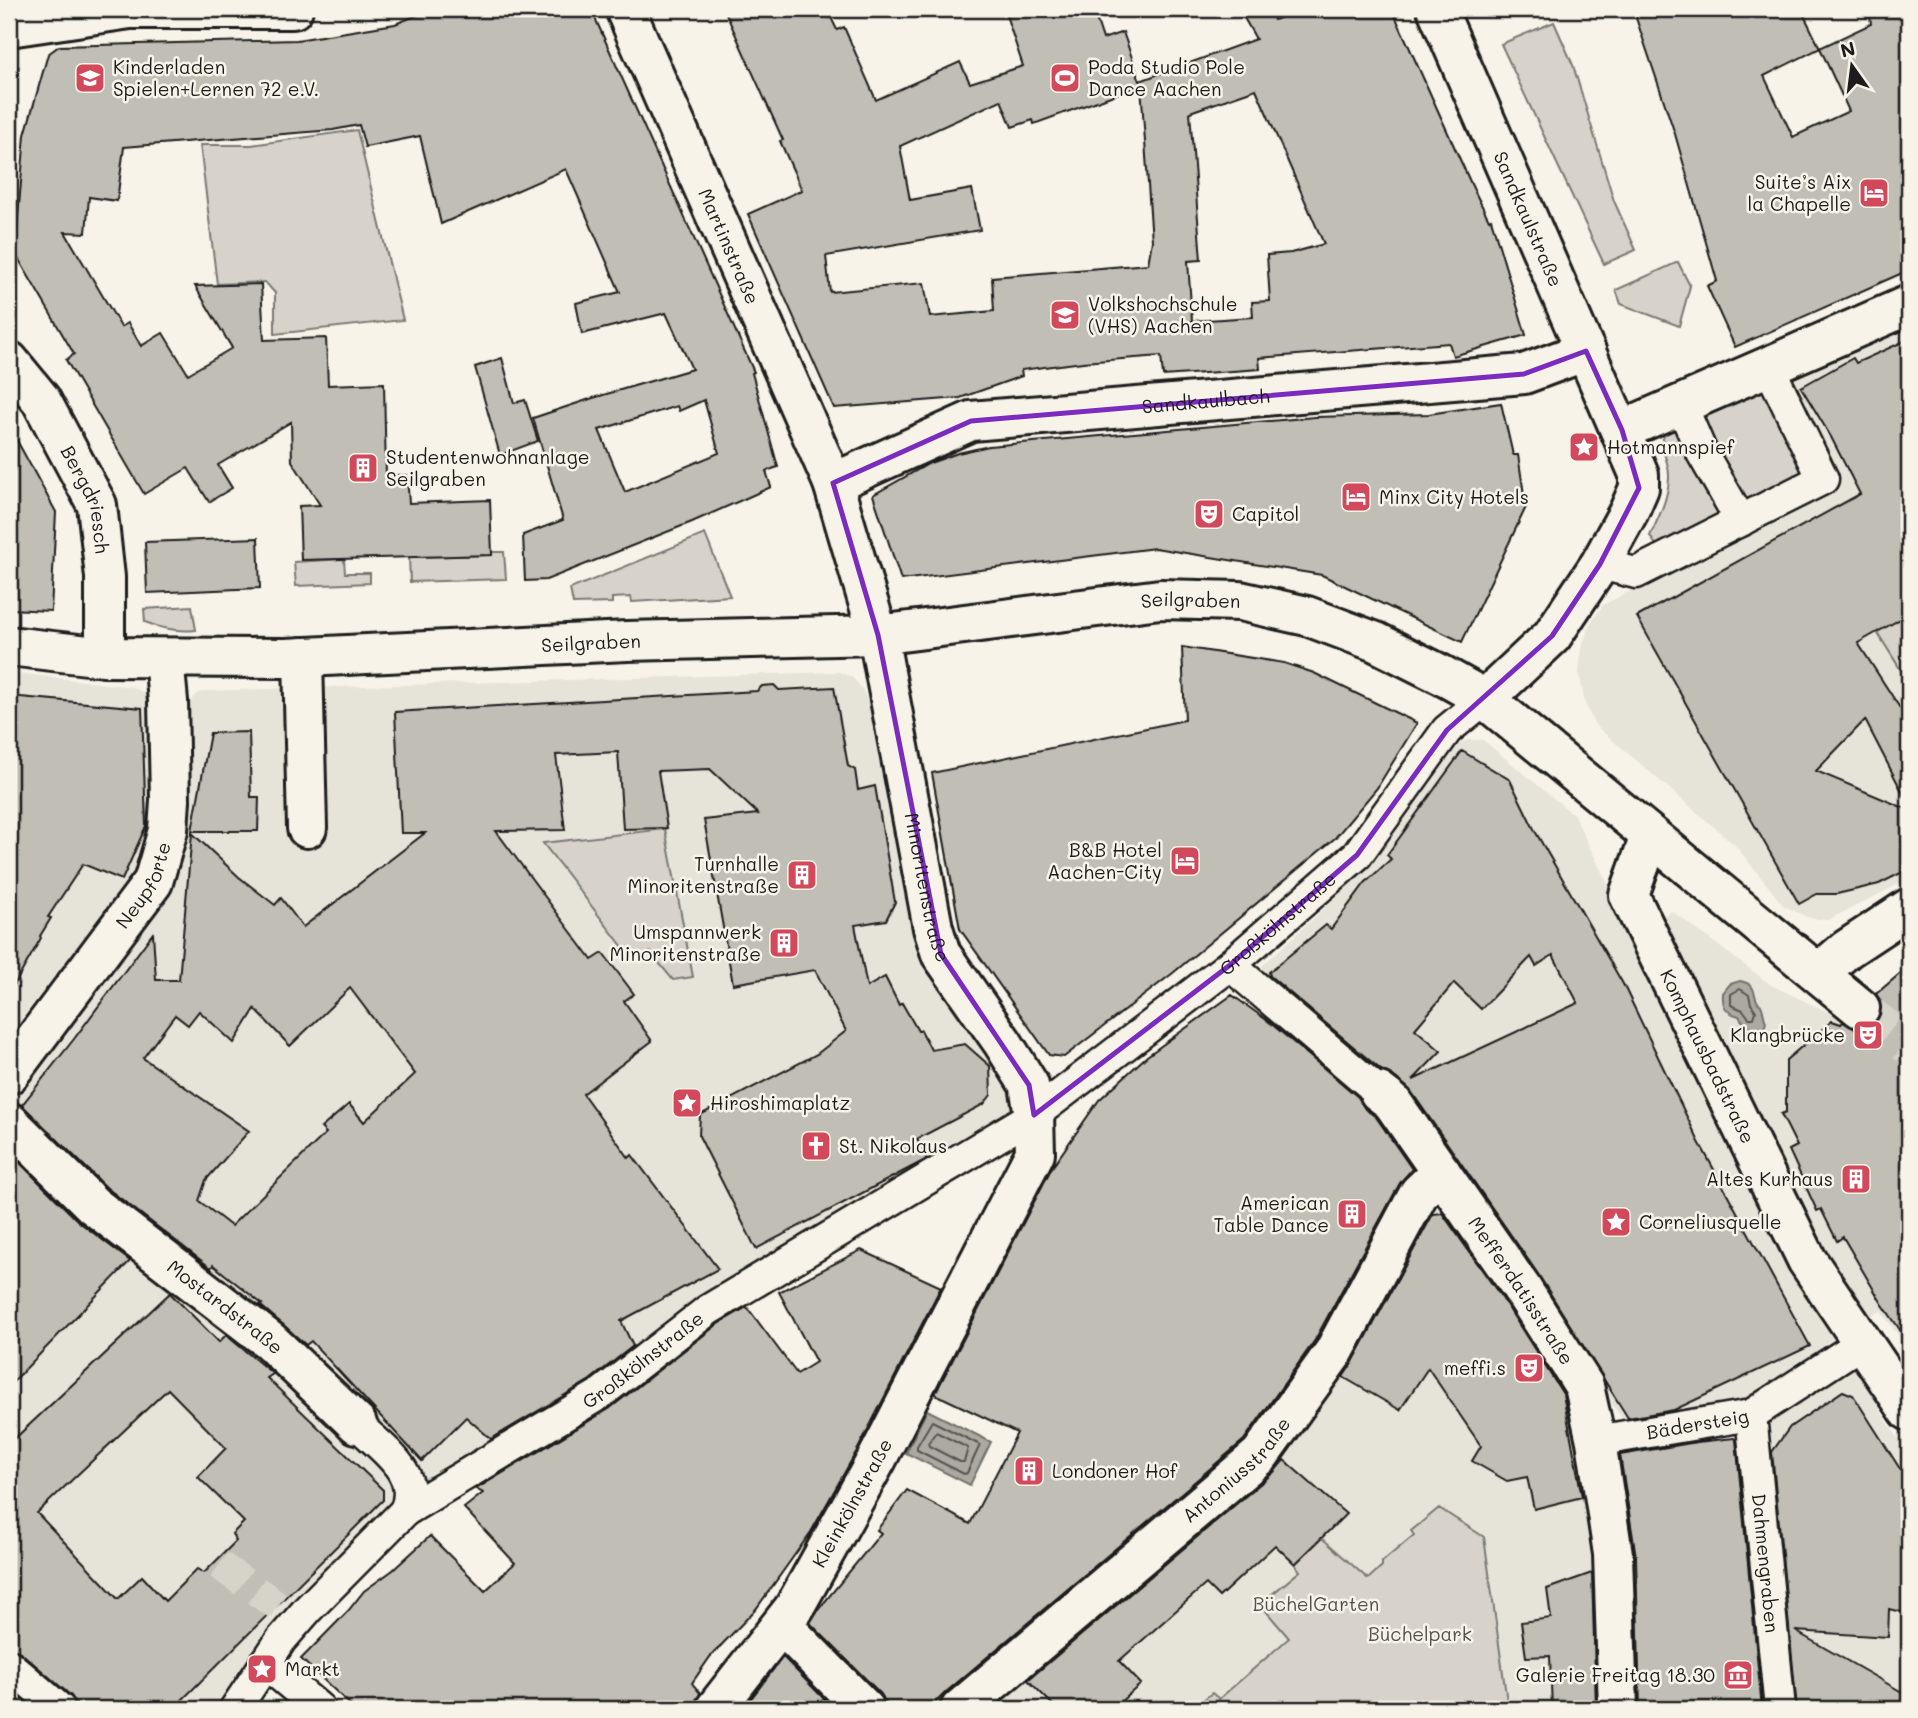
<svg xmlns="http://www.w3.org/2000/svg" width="1918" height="1718" viewBox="0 0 1918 1718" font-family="Mali,sans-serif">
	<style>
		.built { fill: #e6e3d9 }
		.green { fill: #d7d3cb; stroke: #7a7874; stroke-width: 2 }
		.water { fill: #aca9a2; stroke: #72716c; stroke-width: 2 }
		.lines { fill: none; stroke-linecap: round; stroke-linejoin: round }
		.shore { stroke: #565452; stroke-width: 2 }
		.building { fill: #c0beb5; stroke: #1c1c1c; stroke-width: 2; fill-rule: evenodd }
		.pedestrian-tunnel { stroke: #d6d3c9; stroke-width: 30; stroke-dasharray: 30 15; stroke-linecap: butt }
		.tertiary-tunnel { stroke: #d6d3c9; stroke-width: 38; stroke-dasharray: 38 19; stroke-linecap: butt }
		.pedestrian-casing { stroke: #1c1c1c; stroke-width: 35 }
		.minor-casing { stroke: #1c1c1c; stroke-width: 44 }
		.tertiary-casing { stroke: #1c1c1c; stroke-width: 44 }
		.pedestrian { stroke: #f7f3e8; stroke-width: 30 }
		.minor { stroke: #f7f3e8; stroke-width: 38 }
		.tertiary { stroke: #f7f3e8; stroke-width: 38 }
		.marked { fill: none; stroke: #7b2cbf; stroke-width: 5; stroke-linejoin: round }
		.labels { text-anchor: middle; stroke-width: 5; stroke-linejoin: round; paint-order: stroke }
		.poi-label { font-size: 19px; fill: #1c1c1c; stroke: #f7f3e8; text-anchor: start }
		.street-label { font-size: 19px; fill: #1c1c1c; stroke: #f7f3e8 }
		.park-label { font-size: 19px; fill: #545351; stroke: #f7f3e8 }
	</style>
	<rect width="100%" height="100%" fill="#f7f3e8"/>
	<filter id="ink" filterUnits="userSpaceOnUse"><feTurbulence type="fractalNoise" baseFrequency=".0143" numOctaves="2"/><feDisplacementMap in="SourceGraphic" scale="14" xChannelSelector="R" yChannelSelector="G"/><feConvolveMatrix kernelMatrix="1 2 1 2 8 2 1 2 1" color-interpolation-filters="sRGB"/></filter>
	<g filter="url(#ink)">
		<g class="built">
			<polygon points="1909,328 1909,879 1828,920 1809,918 1784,906 1735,845 1595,725 1585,704 1579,673 1581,649 1590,624 1603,605 1838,483 1788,381"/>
			<polygon points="9,672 132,687 146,694 150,701 154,827 142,863 26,1013 9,1039"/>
			<polygon points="839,672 852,677 862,689 870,706 907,907 919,954 1006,1076 1017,1110 436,1484 424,1477 315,1364 185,1266 14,1108 11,1101 170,891 175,880 184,831 186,707 197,694 205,691 269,689"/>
			<polygon points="1467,740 1483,740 1574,815 1796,1270 1843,1337 1748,1405 1629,1429 1402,1102 1265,986 1262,966 1373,863 1459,744"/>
			<polygon points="1672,911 1771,985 1836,1016 1909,1083 1909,1351 1881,1311 1862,1320 1814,1249 1664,921 1665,915"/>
			<polygon points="9,1139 239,1334 397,1477 402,1495 230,1709 9,1709"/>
			<polygon points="1435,1196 1574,1391 1594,1493 1607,1709 974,1709 1275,1450"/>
			<polygon points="1855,1359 1885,1404 1879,1409 1909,1454 1909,1709 1788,1709 1759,1423"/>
		</g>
		<g class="green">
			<polygon points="1554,22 1573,65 1614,201 1636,250 1604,264 1501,44"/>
			<polygon points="19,67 9,108 9,68"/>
			<polygon points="357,130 403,320 275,334 275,293 265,282 217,284 200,145 251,145"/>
			<polygon points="1678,262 1690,286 1679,326 1621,304 1616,290"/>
			<path d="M1762,383L1805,472L1658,548L1650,536C1659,517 1668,499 1669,478C1670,455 1653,448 1670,425Z"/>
			<polygon points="705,534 730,596 632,602 631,597 612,598 612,603 573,604 570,589"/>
			<polygon points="492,552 504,552 506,579 410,582 409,557 492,555"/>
			<polygon points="344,559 345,573 370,573 370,583 296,586 294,562"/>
			<path d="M192,606L196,630C178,632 162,629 145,622L144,609Z"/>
			<polygon points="1909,614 1909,683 1877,632"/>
			<polygon points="665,829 693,977 673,980 650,952 633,960 543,843"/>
			<polygon points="1439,1508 1484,1537 1508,1709 1192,1709 1212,1693 1219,1699 1289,1638 1260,1604 1300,1571 1295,1564 1322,1538 1368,1579 1382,1566 1382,1562 1414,1535 1411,1531"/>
		</g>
		<g class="water">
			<path d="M1740,981C1757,985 1752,990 1757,1001C1758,1003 1760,1004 1761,1005C1764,1011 1763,1016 1766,1022L1764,1029C1755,1032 1743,1024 1739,1016C1726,1013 1722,1006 1723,993L1730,984Z"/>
			<polygon points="927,1410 991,1442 970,1485 906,1453"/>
		</g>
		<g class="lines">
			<g class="shore">
				<polygon points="1740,989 1749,995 1751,1004 1756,1011 1754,1018 1749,1018 1743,1010 1731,1005 1731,994"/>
				<polygon points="932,1421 980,1445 967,1473 964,1474 917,1450 917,1446"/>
				<polygon points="936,1432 968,1448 964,1462 960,1462 929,1446 928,1443"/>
			</g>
		</g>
		<g class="building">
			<path d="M433,9H591L754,372L752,373L778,467L766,471L771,487L692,522L546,580L525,581L523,535L563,520L533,418L593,398L692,369L666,313L582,334L576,303L620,292L566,169L441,224L420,136L365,147L359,125L333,130L124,147L117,201L89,197L86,233L65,232L121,327L128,323L141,346L163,333L188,374L232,348L195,286L261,284L264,340L326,338L328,385L384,383L386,475H407L409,503L490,500L492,555L301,560L299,506L320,505L292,461L291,422L218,465L232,488L209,502L188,468L144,494L66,360L74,354L15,253L25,135L48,54L59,46L297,40L395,24ZM704,400L719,453L625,492L599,430L677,406L679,411Z"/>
			<path d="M724,9H827L837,30L844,27L876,100L960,62L970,83L1023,66L1004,9H1093L1103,39L1123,32L1140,81L1256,39L1239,9H1268L1274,20L1301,9H1392L1472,186L1489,220L1491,219L1526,335L1453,356L1449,343L1259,358L1260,369L1163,376L1161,356L1083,362L1021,370L1022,376L960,398L834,408L748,214L802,190L780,141L783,140ZM1141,85L1152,241L1148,264L992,277L994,311L930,317L924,283L830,292L826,256L980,230L972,189L910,200L900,146L1001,100L1012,127L1033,120L1034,124ZM1256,89L1324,244L1291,253L1267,255L1270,301L1252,302L1253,317L1192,321L1188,261L1201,260L1190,112Z"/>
			<path d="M1633,9H1801L1820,48L1871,24L1870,16L1909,9V270L1735,347L1707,286L1717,281L1675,134ZM1820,48L1849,111L1793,137L1764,76Z"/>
			<polygon points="1909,339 1909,614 1858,643 1909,722 1909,805 1865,720 1816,771 1909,810 1909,869 1879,884 1837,894 1817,894 1799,904 1637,617 1860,494 1831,437 1801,387 1853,358 1856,363"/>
			<polygon points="502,358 514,403 525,400 538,441 500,455 475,367"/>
			<polygon points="1501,403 1513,455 1518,455 1526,507 1462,642 1322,575 1155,548 901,580 873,495 930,463 958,453 989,446 1315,417 1429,414"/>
			<polygon points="9,426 56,512 51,611 9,609"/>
			<polygon points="258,538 260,588 147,593 145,542"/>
			<polygon points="1182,647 1284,663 1314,673 1417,723 1377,788 1335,838 1173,973 1064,1057 1049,1055 960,929 932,773 1185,720"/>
			<path d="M774,685L779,690L834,687L848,766L855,770L858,790L875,786L895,902L886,920L855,925L867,987L885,977L899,1005L902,1003L918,1031L921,1030L931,1050L965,1044L990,1066L991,1095L984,1104L917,1139L927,1159L756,1249L699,1136L700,1115L817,1054L846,1031L815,970L733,984L704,820L758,814L710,769L658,771L667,828L623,829L618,752L556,755L565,830L496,831L592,960L603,953L634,994L624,1001L652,1041L583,1094L629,1158L632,1155L718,1269L621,1321L633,1346L590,1380L491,1439L466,1417L422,1461L311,1341L306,1345L260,1305L262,1304L213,1265L211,1268L107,1188L22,1105L74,1039L153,933L156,980H179L192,833L239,877L275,905L281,898L303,927L425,833H401L395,712L757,691L762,686ZM350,988L415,1074L364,1122L349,1104L321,1128L326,1133L231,1226L199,1201L206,1180L249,1131L143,1058L175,1015L188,1025L199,1011L234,1043L255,1009L290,1046Z"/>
			<polygon points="9,696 142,708 146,826 122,880 83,864 48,917 51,918 40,936 41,938 9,994"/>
			<polygon points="249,732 251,797 259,797 258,831 192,831 210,733"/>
			<path d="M1462,751L1510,780L1535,831L1623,984L1699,1142L1810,1346L1674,1410L1628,1418L1538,1274L1410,1090L1392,1075L1381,1070L1270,976L1269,972L1326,925L1331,929L1365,883L1391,859L1387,855ZM1553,955L1578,1003L1413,1080L1441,1051L1415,1029L1454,983L1481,1009L1531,957L1536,966Z"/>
			<polygon points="1909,966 1909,1343 1881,1302 1843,1237 1837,1241 1821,1209 1817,1211 1789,1150 1797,1146 1781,1114 1786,1112 1786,1060 1832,1021 1841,1024 1843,1022 1857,1030 1867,1029 1876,1022 1882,1011 1881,1001 1876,994"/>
			<polygon points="1232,995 1268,1021 1358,1097 1365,1109 1376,1117 1412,1169 1400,1183 1315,1340 1244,1440 946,1692 929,1709 886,1709 886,1703 881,1694 810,1623 818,1610 881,1533 877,1530 907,1490 970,1524 1017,1433 935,1394 1051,1169 1099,1100 1147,1056"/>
			<polygon points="9,1152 78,1221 130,1261 9,1386"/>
			<polygon points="1442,1213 1502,1298 1563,1394 1582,1497 1534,1509 1527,1477 1507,1481 1472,1461 1481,1446 1428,1368 1400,1410 1343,1377 1353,1362 1433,1214"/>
			<polygon points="861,1250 941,1287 859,1447 811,1532 756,1609 710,1657 692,1683 700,1693 694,1709 355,1709 301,1659 348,1611 364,1591 393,1570 430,1536 485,1591 515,1563 464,1508 483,1493 476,1489 609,1409 718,1324 747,1307 797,1374 816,1362 779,1292"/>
			<path d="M170,1293L219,1342L226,1335L273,1374L267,1378L383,1490V1500L173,1709H77L76,1703L71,1696L20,1652L9,1648V1444ZM168,1389L226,1448L198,1477L244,1522L232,1534L236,1541L204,1573L197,1569L165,1601L142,1576L118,1599L37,1513Z"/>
			<polygon points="1843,1391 1853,1395 1909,1483 1909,1614 1889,1609 1888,1637 1795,1631 1909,1696 1909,1709 1797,1709 1772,1452 1790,1427"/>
			<polygon points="1734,1438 1736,1440 1762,1709 1640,1709 1636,1557 1620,1455 1697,1442"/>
			<polygon points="1284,1460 1346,1514 1295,1564 1275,1545 1219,1597 1206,1584 1119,1661 1141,1684 1112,1709 1057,1709 1028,1680 1274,1472"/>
			<polygon points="1592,1573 1596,1709 1552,1709 1550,1656 1526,1657 1521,1622 1551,1618 1547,1589"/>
			<polygon points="783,1657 834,1709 743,1709"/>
			<polygon points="9,1688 33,1709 9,1709"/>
		</g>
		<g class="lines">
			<polyline class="pedestrian-tunnel" points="219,1565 278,1606"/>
			<polyline class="tertiary-tunnel" points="1860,1008 1909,1046"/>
			<g class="pedestrian-casing">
				<g id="pedestrian">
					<polyline points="1681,404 1702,453 1741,521"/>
					<polyline points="1600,564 1636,573 1823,479 1769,367"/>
					<polyline points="1230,965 1379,1092"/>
					<path id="s1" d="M1751,1415L1780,1709"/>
					<path d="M357,1424C382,1449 422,1473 405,1511"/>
					<path id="s2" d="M1596,1441L1751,1415L1863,1342"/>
					<polyline points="265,1663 320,1709"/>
					<polyline points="9,1665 60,1709"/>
					<path id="s3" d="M235,1709L281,1640L308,1609L405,1511L600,1394L708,1310L1034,1115L1230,965L1357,855L1447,730L1485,699"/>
				</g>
			</g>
			<g class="minor-casing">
				<g id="minor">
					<path id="s4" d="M625,9L833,483L878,635L933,928L941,954L1003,1043L1029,1085L1034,1115L1035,1153L878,1457L794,1608L715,1709"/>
					<polyline points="9,27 130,9 293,9"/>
					<path id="s5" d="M9,361L41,400L97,505L105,577V657"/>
					<polyline points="1622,430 1909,305"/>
					<path id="s6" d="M833,483L971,421L1524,374L1586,351"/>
					<polyline points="303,657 307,828"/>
					<path id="s7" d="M1650,836L1629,895L1807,1260L1909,1411"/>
					<polyline points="1819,973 1847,949 1909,908"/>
					<path id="s8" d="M9,1074L153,882L168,830L170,800L168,701L164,659"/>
					<path id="s9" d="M1379,1092L1392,1102L1520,1286L1584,1386L1596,1441L1613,1554L1618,1709"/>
					<path id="s10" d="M9,1122L93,1205L270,1341L357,1424"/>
					<polyline points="782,1625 865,1709"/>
					<path id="s11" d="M960,1709L1260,1455L1334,1352L1419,1193L1441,1172"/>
				</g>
			</g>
			<g class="tertiary-casing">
				<g id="tertiary">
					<path id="s12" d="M1437,9L1639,474V488L1629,511L1600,564L1552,636L1485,699"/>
					<path id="s13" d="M9,646L105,657L286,658L627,641L878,635L1160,599L1240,601L1307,616L1376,642L1442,675L1485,699L1860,1008"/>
				</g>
			</g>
			<use href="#pedestrian" class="pedestrian"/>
			<use href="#minor" class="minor"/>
			<use href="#tertiary" class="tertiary"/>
		</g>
	</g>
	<path class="marked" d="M1586,351L1622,430L1639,488L1600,564L1552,636L1447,730L1357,855L1230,965L1034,1115L1029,1085L941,954L878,635L833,483L971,421L1524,374Z"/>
	<defs>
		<g id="school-square" transform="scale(1.575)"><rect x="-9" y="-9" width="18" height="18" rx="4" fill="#d1495b" stroke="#f7f3e8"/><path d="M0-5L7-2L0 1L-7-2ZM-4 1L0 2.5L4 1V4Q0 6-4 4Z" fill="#fff"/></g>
		<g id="stadium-square" transform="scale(1.575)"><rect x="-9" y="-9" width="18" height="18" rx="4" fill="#d1495b" stroke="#f7f3e8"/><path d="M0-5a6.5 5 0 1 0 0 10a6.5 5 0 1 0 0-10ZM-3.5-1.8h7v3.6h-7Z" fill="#fff"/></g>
		<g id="hotel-square" transform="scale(1.575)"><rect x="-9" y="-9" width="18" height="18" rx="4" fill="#d1495b" stroke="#f7f3e8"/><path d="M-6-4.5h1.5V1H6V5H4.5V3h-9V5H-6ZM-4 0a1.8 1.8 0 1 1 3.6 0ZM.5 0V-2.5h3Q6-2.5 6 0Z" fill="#fff"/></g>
		<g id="university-square" transform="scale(1.575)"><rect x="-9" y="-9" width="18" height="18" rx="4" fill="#d1495b" stroke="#f7f3e8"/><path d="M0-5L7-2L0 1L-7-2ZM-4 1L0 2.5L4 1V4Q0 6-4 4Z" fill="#fff"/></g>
		<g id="sight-square" transform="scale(1.575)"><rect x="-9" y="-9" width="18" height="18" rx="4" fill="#d1495b" stroke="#f7f3e8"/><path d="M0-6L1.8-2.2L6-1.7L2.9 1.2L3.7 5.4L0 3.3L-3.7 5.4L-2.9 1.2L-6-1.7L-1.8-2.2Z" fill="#fff"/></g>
		<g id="building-square" transform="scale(1.575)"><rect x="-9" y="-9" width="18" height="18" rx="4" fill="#d1495b" stroke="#f7f3e8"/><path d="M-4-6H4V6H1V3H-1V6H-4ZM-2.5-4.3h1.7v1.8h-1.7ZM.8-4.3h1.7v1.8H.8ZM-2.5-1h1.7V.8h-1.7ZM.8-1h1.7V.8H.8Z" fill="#fff"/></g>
		<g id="theatre-square" transform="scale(1.575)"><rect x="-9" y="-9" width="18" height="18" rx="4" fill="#d1495b" stroke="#f7f3e8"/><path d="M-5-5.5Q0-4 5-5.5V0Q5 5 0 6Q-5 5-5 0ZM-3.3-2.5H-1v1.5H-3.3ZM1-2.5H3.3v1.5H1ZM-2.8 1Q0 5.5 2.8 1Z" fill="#fff"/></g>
		<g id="church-square" transform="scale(1.575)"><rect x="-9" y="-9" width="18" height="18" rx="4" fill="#d1495b" stroke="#f7f3e8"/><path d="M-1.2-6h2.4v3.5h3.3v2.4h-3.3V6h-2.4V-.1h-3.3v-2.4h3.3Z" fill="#fff"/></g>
		<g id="museum-square" transform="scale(1.575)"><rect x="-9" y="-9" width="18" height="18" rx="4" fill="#d1495b" stroke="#f7f3e8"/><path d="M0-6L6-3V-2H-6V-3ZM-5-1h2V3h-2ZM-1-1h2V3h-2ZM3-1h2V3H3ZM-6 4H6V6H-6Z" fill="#fff"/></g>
	</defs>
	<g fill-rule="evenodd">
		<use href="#school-square" x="90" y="78"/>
		<use href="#stadium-square" x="1065" y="78"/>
		<use href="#hotel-square" x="1874" y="193"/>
		<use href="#university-square" x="1065" y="315"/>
		<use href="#sight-square" x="1584" y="447"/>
		<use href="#building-square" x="363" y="468"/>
		<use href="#hotel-square" x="1356" y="497"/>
		<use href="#theatre-square" x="1209" y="514"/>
		<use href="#hotel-square" x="1185" y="861"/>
		<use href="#building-square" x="802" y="875"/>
		<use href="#building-square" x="784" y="943"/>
		<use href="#theatre-square" x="1868" y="1035"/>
		<use href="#sight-square" x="687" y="1103"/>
		<use href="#church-square" x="816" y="1146"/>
		<use href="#building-square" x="1856" y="1179"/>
		<use href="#building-square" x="1352" y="1214"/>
		<use href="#sight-square" x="1616" y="1222"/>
		<use href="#theatre-square" x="1529" y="1368"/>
		<use href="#building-square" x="1029" y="1471"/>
		<use href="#sight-square" x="262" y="1669"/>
		<use href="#museum-square" x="1738" y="1675"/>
	</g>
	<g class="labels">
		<g class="poi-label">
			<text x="113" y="74">Kinderladen<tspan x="113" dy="22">Spielen+Lernen 72 e.V.</tspan></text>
			<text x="1088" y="74">Poda Studio Pole<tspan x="1088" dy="22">Dance Aachen</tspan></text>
			<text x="1851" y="189" text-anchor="end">Suite’s Aix<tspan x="1851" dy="22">la Chapelle</tspan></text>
			<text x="1088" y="311">Volkshochschule<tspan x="1088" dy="22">(VHS) Aachen</tspan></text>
			<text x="1607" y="454">Hotmannspief</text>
			<text x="386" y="464">Studentenwohnanlage<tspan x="386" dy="22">Seilgraben</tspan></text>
			<text x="1379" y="504">Minx City Hotels</text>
			<text x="1232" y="521">Capitol</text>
			<text x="1162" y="857" text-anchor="end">B&amp;B Hotel<tspan x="1162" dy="22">Aachen-City</tspan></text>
			<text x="779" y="871" text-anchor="end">Turnhalle<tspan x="779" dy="22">Minoritenstraße</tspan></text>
			<text x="761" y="939" text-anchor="end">Umspannwerk<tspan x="761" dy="22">Minoritenstraße</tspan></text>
			<text x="1845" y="1042" text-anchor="end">Klangbrücke</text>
			<text x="710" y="1110">Hiroshimaplatz</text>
			<text x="839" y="1153">St. Nikolaus</text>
			<text x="1833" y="1186" text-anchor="end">Altes Kurhaus</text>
			<text x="1329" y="1210" text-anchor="end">American<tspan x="1329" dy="22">Table Dance</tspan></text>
			<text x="1639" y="1229">Corneliusquelle</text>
			<text x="1506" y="1375" text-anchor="end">meffi.s</text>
			<text x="1052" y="1478">Londoner Hof</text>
			<text x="285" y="1676">Markt</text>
			<text x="1715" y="1682" text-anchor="end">Galerie Freitag 18.30</text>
		</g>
		<g class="street-label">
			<text dy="7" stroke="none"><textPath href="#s12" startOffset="229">Sandkaulstraße</textPath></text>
			<text dy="7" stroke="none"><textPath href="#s4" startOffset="259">Martinstraße</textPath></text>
			<text dy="7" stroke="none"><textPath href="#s6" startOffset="387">Sandkaulbach</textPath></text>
			<text dy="7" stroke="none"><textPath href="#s5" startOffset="161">Bergdriesch</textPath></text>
			<text dy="7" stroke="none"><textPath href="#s13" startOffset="1185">Seilgraben</textPath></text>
			<text dy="7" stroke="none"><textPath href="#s13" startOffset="583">Seilgraben</textPath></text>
			<text dy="7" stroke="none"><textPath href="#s8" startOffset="233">Neupforte</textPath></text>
			<text dy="7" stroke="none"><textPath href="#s4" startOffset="933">Minoritenstraße</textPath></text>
			<text dy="7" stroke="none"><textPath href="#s3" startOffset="1316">Großkölnstraße</textPath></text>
			<text dy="7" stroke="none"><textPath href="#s7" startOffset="242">Komphausbadstraße</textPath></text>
			<text dy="7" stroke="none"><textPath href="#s9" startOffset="245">Mefferdatisstraße</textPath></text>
			<text dy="7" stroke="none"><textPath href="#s10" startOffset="285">Mostardstraße</textPath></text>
			<text dy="7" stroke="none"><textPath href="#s3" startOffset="544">Großkölnstraße</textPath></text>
			<text dy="7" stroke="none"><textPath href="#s2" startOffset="103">Bädersteig</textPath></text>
			<text dy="7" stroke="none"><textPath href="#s11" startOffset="366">Antoniusstraße</textPath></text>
			<text transform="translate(852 1503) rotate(-61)" y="7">Kleinkölnstraße</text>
			<text dy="7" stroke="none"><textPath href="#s1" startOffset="149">Dahmengraben</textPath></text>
		</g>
		<g class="park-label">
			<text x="1316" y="1611">BüchelGarten</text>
			<text x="1420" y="1641">Büchelpark</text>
		</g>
	</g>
	<rect width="1918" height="1718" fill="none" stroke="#f7f3e8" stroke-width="35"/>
	<rect x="18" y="18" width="1883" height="1683" fill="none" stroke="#1c1c1c" stroke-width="2.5" filter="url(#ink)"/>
	<g transform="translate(1852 66) rotate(346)" stroke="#f7f3e8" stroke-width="5" paint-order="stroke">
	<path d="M0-5L12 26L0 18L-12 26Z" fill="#1c1c1c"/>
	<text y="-10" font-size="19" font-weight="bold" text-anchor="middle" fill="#1c1c1c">N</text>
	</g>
</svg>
